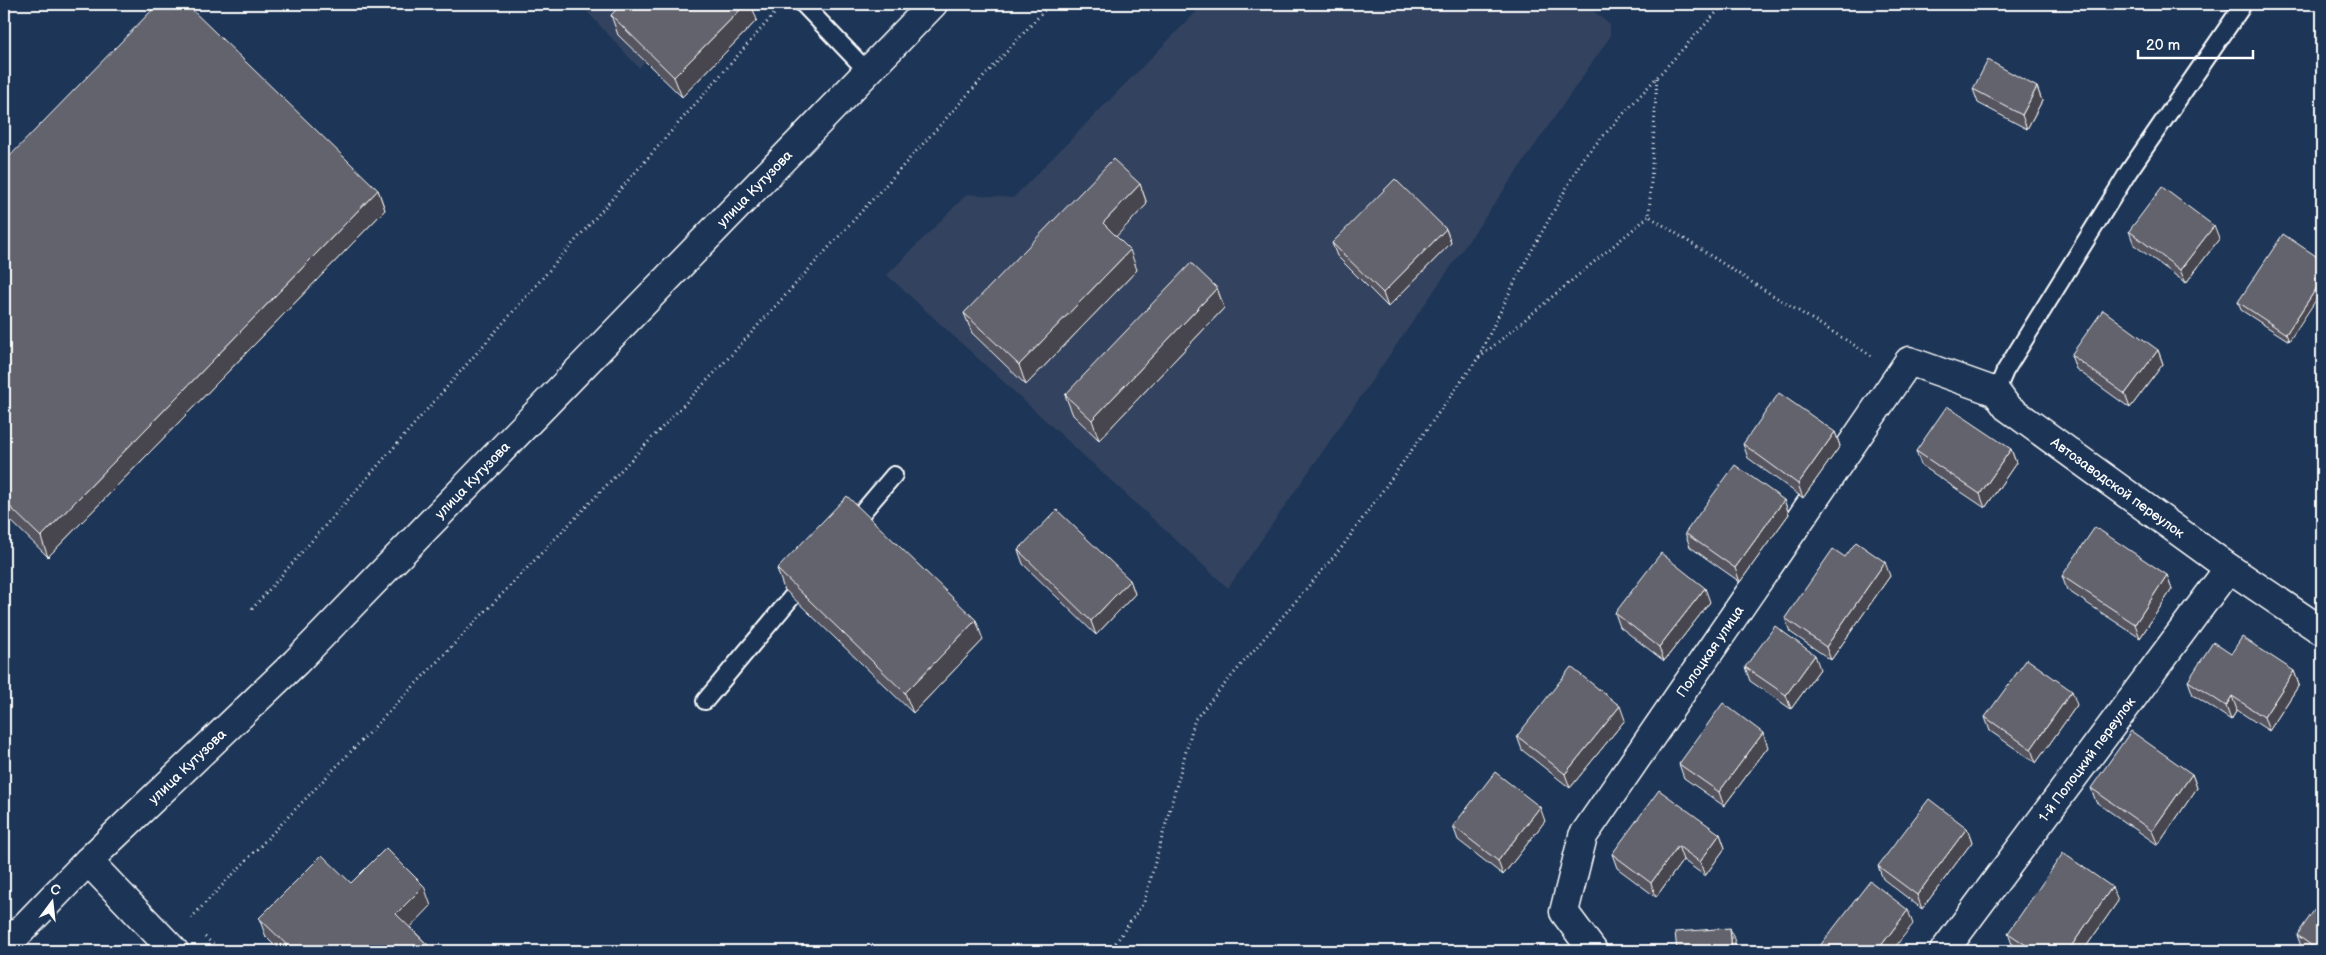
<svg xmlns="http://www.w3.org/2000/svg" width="2326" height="955" viewBox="0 0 2326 955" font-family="'Balsamiq Sans',sans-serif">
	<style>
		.built { fill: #32435e }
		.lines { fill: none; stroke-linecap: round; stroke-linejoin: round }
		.service-casing { stroke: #fff; stroke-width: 20 }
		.minor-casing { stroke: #fff; stroke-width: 31 }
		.secondary-casing { stroke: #fff; stroke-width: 31 }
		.primary-casing { stroke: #fff; stroke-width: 31 }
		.path { stroke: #fff; stroke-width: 3; stroke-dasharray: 1 4; stroke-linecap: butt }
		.service { stroke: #1d3557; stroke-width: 16 }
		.minor { stroke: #1d3557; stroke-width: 28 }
		.secondary { stroke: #1d3557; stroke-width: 28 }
		.primary { stroke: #1d3557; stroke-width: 28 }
		.wall { fill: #56555f; stroke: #fff }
		.shaded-wall { fill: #46454d; stroke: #fff }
		.building { fill: #64636e; stroke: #fff }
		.labels { text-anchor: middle; stroke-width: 4.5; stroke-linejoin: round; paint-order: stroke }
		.street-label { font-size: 14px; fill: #fff; stroke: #1d3557 }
	</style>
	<rect width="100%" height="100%" fill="#1d3557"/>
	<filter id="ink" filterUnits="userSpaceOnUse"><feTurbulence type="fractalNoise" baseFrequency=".02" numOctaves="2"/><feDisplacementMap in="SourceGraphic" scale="10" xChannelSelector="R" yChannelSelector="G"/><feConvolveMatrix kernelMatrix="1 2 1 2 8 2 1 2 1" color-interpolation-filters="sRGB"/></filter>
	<g filter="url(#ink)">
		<g class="built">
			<polygon points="580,4 697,4 639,68"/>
			<polygon points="1204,4 1586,4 1610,25 1610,37 1228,588 887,275 967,194 1013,198"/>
		</g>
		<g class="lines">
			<g class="service-casing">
				<g id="service">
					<polyline points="803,4 868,72"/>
					<polyline points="1996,392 2005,371 2129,171 2241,8 2235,4"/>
					<polyline points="849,528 894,475"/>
					<polyline points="705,701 806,580"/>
				</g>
			</g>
			<g class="minor-casing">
				<g id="minor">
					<path id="s1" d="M1593,951L1564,912L1583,836L1909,361L1996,392L2007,407L2229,568L2322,631"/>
					<path id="s2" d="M1944,951L2229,568"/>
				</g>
			</g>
			<g class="secondary-casing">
				<polyline id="secondary" points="88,861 174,951"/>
			</g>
			<g class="primary-casing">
				<g id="primary">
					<path id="s3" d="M4,948L88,861L296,662L933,4"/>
				</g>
			</g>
			<g class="path">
				<polyline points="1657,78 1649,216 1756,285 1872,356"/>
				<polyline points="1479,358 1649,216"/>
				<polyline points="252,609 776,12"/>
				<polyline points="191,918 722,365 1050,4"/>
				<polyline points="205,937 221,951"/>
				<polyline points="1110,951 1144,902 1195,719 1342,547 1478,358 1516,279 1583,158 1724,4"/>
			</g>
			<use href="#service" class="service"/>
			<use href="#minor" class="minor"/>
			<use href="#secondary" class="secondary"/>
			<use href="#primary" class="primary"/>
		</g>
		<g class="wall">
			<polygon points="611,15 757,20 682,97 618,35"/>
			<polygon points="2037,87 2042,101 2027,129 1978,103 1973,89"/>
			<polygon points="4,162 378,190 385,210 48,557 4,514"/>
			<polygon points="1140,184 1147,204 1116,236 1137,270 1026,385 972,333 964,313"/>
			<polygon points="1446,229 1451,243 1388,307 1337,256 1332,243"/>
			<polygon points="2129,231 2219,239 2186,283 2134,245"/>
			<polygon points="2322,260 2289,341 2241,310 2238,302"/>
			<polygon points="1217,288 1224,308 1099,440 1073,415 1065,395"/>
			<polygon points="2158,350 2163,364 2130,408 2076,369 2071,355"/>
			<polygon points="1835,432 1840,446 1803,498 1748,458 1743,444"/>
			<polygon points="2011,449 2016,463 1985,508 1921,465 1916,451"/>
			<polygon points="1784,500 1789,514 1740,582 1690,547 1685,533"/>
			<polygon points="1018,550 1130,580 1135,594 1096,635 1023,564"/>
			<polygon points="1845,557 1890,576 1831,660 1790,632 1785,618"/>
			<polygon points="777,569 983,640 913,713 784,589"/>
			<polygon points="2167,575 2172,589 2140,638 2067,590 2062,576"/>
			<polygon points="1710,602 1664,661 1620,627 1615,613"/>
			<polygon points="2231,654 2294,671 2299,685 2269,731 2237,710 2231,720 2193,695 2188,681"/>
			<polygon points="1745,667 1820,669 1791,709 1750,681"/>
			<polygon points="2077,705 2036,763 1990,731 1985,717"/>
			<polygon points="1625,720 1570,788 1522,750 1517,736"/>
			<polygon points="1768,747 1724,806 1684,778 1679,764"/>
			<polygon points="2192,774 2197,788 2158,845 2096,802 2091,788"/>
			<polygon points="1545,821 1503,875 1458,840 1453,826"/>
			<polygon points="1967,828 1972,842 1922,909 1883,879 1878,866"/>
			<polygon points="1720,834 1725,848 1705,876 1683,860 1656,897 1617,868 1612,854"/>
			<polygon points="351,883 431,906 410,927 434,951 280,951 266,937 259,918"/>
			<polygon points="2118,901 2083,951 2020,951 2013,947 2008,933"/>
			<polygon points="2297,935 2322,951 2305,951 2302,949"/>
		</g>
		<g class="shaded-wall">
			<polygon points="746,4 751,4 757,20 682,97 674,77"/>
			<polygon points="2037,87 2042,101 2027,129 2022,115"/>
			<polygon points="1140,184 1147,204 1110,243 1103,223"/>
			<polygon points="378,190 385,210 48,557 41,537"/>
			<polygon points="2214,226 2219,239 2186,283 2180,270"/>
			<polygon points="1446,229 1451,243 1388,307 1383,293"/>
			<polygon points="1130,250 1137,270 1026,385 1019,365"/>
			<polygon points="2322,280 2322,291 2289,341 2286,334"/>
			<polygon points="1217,288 1224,308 1099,440 1092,420"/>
			<polygon points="2158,350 2163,364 2130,408 2125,394"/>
			<polygon points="1835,432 1840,446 1803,498 1798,484"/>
			<polygon points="2011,449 2016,463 1985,508 1980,494"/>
			<polygon points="1784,500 1789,514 1740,582 1735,568"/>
			<polygon points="1885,562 1890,576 1831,660 1826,647"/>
			<polygon points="2167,575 2172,589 2140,638 2135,624"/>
			<polygon points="1130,580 1135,594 1096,635 1091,621"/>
			<polygon points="1705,588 1710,602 1664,661 1659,647"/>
			<polygon points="976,620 983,640 913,713 905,693"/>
			<polygon points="1815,655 1820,669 1791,709 1786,695"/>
			<polygon points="2294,671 2299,685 2269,731 2264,717"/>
			<polygon points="2072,691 2077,705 2036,763 2031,749"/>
			<polygon points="2232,696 2237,710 2231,720 2226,706"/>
			<polygon points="1620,706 1625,720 1570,788 1565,774"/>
			<polygon points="1763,733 1768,747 1724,806 1719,792"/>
			<polygon points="2192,774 2197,788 2158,845 2152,831"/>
			<polygon points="1540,807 1545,821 1503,875 1498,861"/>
			<polygon points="1967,828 1972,842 1922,909 1917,895"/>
			<polygon points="1720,834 1725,848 1705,876 1700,862"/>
			<polygon points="1678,846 1683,860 1656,897 1651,883"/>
			<polygon points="424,886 431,906 404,934 396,914"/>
			<polygon points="2112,887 2118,901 2083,951 2068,951"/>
			<polygon points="1908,910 1913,924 1892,951 1877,951"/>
			<polygon points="1730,928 1735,942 1736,951 1732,951"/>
		</g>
		<g class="building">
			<polygon points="158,4 186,4 378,190 41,537 4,501 4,162"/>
			<polygon points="622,4 746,4 674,77 611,15"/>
			<polygon points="1988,60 2037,87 2022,115 1973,89"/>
			<polygon points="1113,159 1140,184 1103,223 1130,250 1019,365 964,313"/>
			<polygon points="1395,179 1446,229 1383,293 1332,243"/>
			<polygon points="2162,187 2214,226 2180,270 2129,231"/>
			<polygon points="2283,234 2322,260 2322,280 2286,334 2238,302"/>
			<polygon points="1191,263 1217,288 1092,420 1065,395"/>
			<polygon points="2103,310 2158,350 2125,394 2071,355"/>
			<polygon points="1779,393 1835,432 1798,484 1743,444"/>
			<polygon points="1947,406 2011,449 1980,494 1916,451"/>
			<polygon points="1735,465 1784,500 1735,568 1685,533"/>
			<polygon points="847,496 976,620 905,693 777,569"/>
			<polygon points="1057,510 1130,580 1091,621 1018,550"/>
			<polygon points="2095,527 2167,575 2135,624 2062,576"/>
			<polygon points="1856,542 1885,562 1826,647 1785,618 1833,549 1845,557"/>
			<polygon points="1661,553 1705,588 1659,647 1615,613"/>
			<polygon points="1775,626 1815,655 1786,695 1745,667"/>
			<polygon points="2242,637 2294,671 2264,717 2232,696 2226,706 2188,681 2213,642 2231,654"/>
			<polygon points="2027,659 2072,691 2031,749 1985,717"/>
			<polygon points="1571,667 1620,706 1565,774 1517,736"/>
			<polygon points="1723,703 1763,733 1719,792 1679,764"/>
			<polygon points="2131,731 2192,774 2152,831 2091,788"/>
			<polygon points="1495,772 1540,807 1498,861 1453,826"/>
			<polygon points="1659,790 1720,834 1700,862 1678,846 1651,883 1612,854"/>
			<polygon points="1929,799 1967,828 1917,895 1878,866"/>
			<polygon points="386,848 424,886 396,914 434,951 293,951 259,918 322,855 351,883"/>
			<polygon points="2063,853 2112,887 2068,951 2035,951 2008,933"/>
			<polygon points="1870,881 1908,910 1877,951 1825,951 1819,947"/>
			<polygon points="2322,899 2322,951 2319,951 2297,935"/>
			<polygon points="1730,928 1732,951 1677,951 1675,932"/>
		</g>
	</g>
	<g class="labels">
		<g class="street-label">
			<text dy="5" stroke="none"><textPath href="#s3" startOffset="1068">улица Кутузова</textPath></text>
			<text dy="5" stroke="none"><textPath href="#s3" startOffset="662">улица Кутузова</textPath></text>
			<text dy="5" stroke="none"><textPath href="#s1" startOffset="951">Автозаводской переулок</textPath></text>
			<text dy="5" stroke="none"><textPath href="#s1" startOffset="351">Полоцкая улица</textPath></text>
			<text dy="5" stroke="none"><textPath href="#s2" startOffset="239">1-й Полоцкий переулок</textPath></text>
			<text dy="5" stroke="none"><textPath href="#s3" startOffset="258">улица Кутузова</textPath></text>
		</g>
	</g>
	<rect width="2326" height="955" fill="none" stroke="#1d3557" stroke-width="20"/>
	<rect x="10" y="10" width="2306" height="935" fill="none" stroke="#fff" stroke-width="2" filter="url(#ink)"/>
	<g transform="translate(52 902) rotate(15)" stroke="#1d3557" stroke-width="4" paint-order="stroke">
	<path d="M0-4L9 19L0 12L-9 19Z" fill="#ffffff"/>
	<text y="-8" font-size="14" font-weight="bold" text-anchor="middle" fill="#ffffff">С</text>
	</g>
	<path d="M2138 50v8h115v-8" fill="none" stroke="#ffffff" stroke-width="2.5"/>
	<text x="2146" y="50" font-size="15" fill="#ffffff" stroke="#1d3557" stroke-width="4" paint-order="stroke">20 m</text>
</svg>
